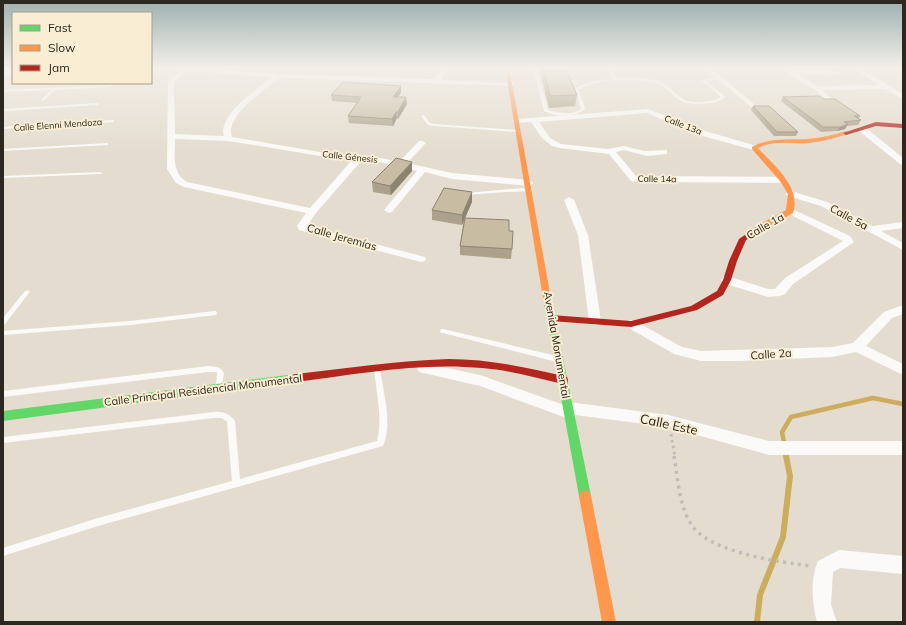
<svg xmlns="http://www.w3.org/2000/svg" width="906" height="625" viewBox="0 0 906 625" font-family="Mulish,sans-serif">
	<style>
		.lines { fill: none; stroke-linecap: round; stroke-linejoin: round }
		.stream-far1 { stroke: #ccac5d; stroke-width: 4.5 }
		.stream { stroke: #ccac5d; stroke-width: 6 }
		.path-far1 { stroke: #c0bdb8; stroke-width: 3; stroke-dasharray: 2.5 3.5; stroke-linecap: butt }
		.path { stroke: #c0bdb8; stroke-width: 3.5; stroke-dasharray: 3 4.5; stroke-linecap: butt }
		.lane { fill: #fbfaf8; fill-rule: evenodd }
		.street { fill: #fbfaf8; fill-rule: evenodd }
		.fast { fill: #63d668; fill-rule: evenodd }
		.slow { fill: #ff974d; fill-rule: evenodd }
		.jam { fill: #b3261e; fill-rule: evenodd }
		.wall { fill: #aca28b }
		.shaded-wall { fill: #8c8471 }
		.building { fill: #c8bca2; stroke: #8c8471 }
		.labels { text-anchor: middle; stroke-width: 4; stroke-linejoin: round; paint-order: stroke }
		.far-street-label { font-size: 9px; fill: #2d281f; stroke: #f9edd3 }
		.street-label { font-size: 11px; fill: #2d281f; stroke: #f9edd3 }
		.near-street-label { font-size: 13px; fill: #2d281f; stroke: #f9edd3 }
	</style>
	<rect width="100%" height="100%" fill="#e4dcce"/>
	<g class="lines">
		<polyline class="stream-far1" points="787,457 782,432 791,417 873,398 903,404"/>
		<polyline class="stream" points="757,622 760,595 783,537 790,476 786,456"/>
		<polyline class="path-far1" points="671,434 675,457"/>
		<path class="path" d="M674,456C678,479 679,508 693,527C713,553 780,562 811,566"/>
		<g class="lane">
			<path d="M533,67H537L548,110C558,113 572,116 581,109L575,89C586,82 600,80 613,79L607,67H609L616,78C631,77 648,77 662,83C671,87 676,96 685,100C692,104 714,102 721,97L701,80L720,77L721,78L719,79L706,81L725,97C722,99 720,101 717,102C710,104 690,105 683,102C671,96 667,85 652,82C629,77 600,79 579,89L585,109C575,118 556,117 544,111Z"/>
			<polygon points="13,73 13,75 3,76 3,74"/>
			<polygon points="113,83 118,83 109,87 55,90 43,101 41,100 51,90 3,92 3,90 108,85"/>
			<polygon points="97,103 99,104 98,105 3,111 3,109"/>
			<polygon points="422,115 424,115 430,123 434,124 517,130 519,131 517,132 434,126 428,125 421,116"/>
			<polygon points="113,120 114,120 114,122 3,129 3,127"/>
			<polygon points="107,143 108,143 108,145 3,151 3,149"/>
			<polygon points="100,172 102,173 102,174 3,178 3,176"/>
			<polygon points="522,188 530,189 532,190 530,191 506,192 466,195 464,194 466,193"/>
			<polygon points="27,290 29,291 30,292 29,293 5,324 3,324 3,318 25,291"/>
			<polygon points="214,311 216,311 217,313 216,315 130,325 3,335 3,331 130,321"/>
			<polygon points="441,329 443,329 557,356 559,357 560,359 559,361 557,362 443,333 441,333 440,331"/>
			<path d="M377,365L379,366L380,368C383,393 393,422 383,446L98,526L3,556V548L98,518L232,481L227,422L222,418H214L3,443V437L214,412C222,411 230,414 235,421L240,479L377,441C383,418 376,392 374,368L375,366Z"/>
			<path d="M208,366C216,367 220,366 224,373L221,390L219,391L217,390L216,388L217,372H208L3,397V391Z"/>
		</g>
		<g class="street">
			<path d="M174,67L278,74L434,79L438,73L444,67H450L443,75L441,80L513,83L514,84L511,86L279,78C265,90 224,116 232,137L320,152L376,157L399,162L419,141H422L426,143L407,163L452,173L529,180L533,183L529,186L452,179L425,172L392,212L389,213L384,210L417,171L376,161L362,160L316,213L307,226L425,257L426,259L425,261L421,262L299,230L297,226L306,213L184,187L176,183L167,169L168,81L181,70L174,69ZM188,71L272,77C258,88 217,116 224,136L175,134L174,82ZM175,139L229,141L320,156L353,159L310,208L187,182C171,173 175,154 175,139Z"/>
			<polygon points="703,67 710,67 755,105 755,107 751,107"/>
			<polygon points="777,67 784,67 790,70 837,71 840,73 837,75 797,74 817,86 879,85 851,67 858,67 903,94 903,99 885,89 822,90 831,98 826,99 814,89"/>
			<polygon points="648,109 705,131 757,146 758,148 754,150 699,135 647,113 539,122 550,138 561,144 608,149 624,146 644,151 667,150 667,154 647,156 624,150 616,152 636,176 783,177 787,180 783,183 634,182 631,181 609,154 560,148 552,146 542,138 531,122 516,123 512,121 516,119"/>
			<polygon points="859,127 865,127 903,158 903,165 900,164 859,131"/>
			<polygon points="791,191 827,202 872,226 903,222 903,228 881,231 903,243 903,250 821,206 788,196 786,194 788,192"/>
			<polygon points="569,197 574,200 588,235 601,321 599,324 595,325 591,324 589,321 578,235 564,200"/>
			<polygon points="790,208 850,236 854,242 793,284 785,294 780,296 768,297 723,283 721,280 723,277 727,276 768,289 775,289 785,278 843,241 787,213 785,211 787,209"/>
			<polygon points="903,305 903,314 892,318 866,346 903,364 903,375 856,352 832,357 740,361 701,361 674,354 627,327 625,324 627,321 631,320 635,321 682,347 701,351 832,347 853,343 884,312"/>
			<polygon points="424,363 480,375 564,405 569,402 668,415 769,441 903,441 903,455 769,455 668,427 575,415 574,417 569,419 480,386 419,372 417,368 419,364"/>
			<path d="M839,550L903,556V574L840,568L833,572L831,605L837,622H817C812,603 810,579 818,561Z"/>
		</g>
		<g class="fast">
			<polygon points="548,301 552,304 591,496 589,500 585,502 581,500 579,496 544,304"/>
			<polygon points="296,374 300,375 301,378 300,381 296,382 3,421 3,411"/>
		</g>
		<g class="slow">
			<polygon points="505,67 509,67 552,304 548,307 544,304"/>
			<path d="M846,131L848,132V134C835,138 821,142 808,143C790,144 773,140 758,148C773,165 802,187 793,213L768,227H762V223L786,210L788,194L780,181L752,149V147C770,137 787,140 806,139C820,138 833,135 846,131Z"/>
			<polygon points="585,490 589,492 591,496 616,622 602,622 579,496 581,492"/>
		</g>
		<g class="jam">
			<polygon points="876,122 903,124 903,128 876,126 846,135 843,133"/>
			<polygon points="762,223 768,223 769,225 746,240 737,261 731,280 723,295 697,310 631,327 551,321 546,318 551,315 631,321 691,306 717,291 723,280 729,261 739,239"/>
			<path d="M448,359C488,359 525,367 563,376L567,377L568,380L567,383L563,384C536,378 509,370 482,368C420,362 357,374 296,382L292,381L291,378L292,375L296,374C347,368 397,361 448,359Z"/>
		</g>
	</g>
	<g class="wall">
		<polygon points="539,67 565,67 577,95 575,106 549,108"/>
		<polygon points="401,86 401,93 398,97 407,104 398,119 397,118 393,126 349,123 348,116 357,103 332,101 331,95"/>
		<polygon points="783,97 860,116 858,119 861,120 858,125 847,126 845,129 837,131 821,132 781,101"/>
		<polygon points="753,106 798,132 796,136 774,136 751,110"/>
		<polygon points="412,171 391,195 373,192 372,182"/>
		<polygon points="472,202 465,218 509,231 512,249 511,259 460,255 460,246 464,219 462,225 432,220 432,210"/>
	</g>
	<g class="shaded-wall">
		<polygon points="401,86 401,93 393,103 393,97"/>
		<polygon points="406,97 407,104 398,119 398,112"/>
		<polygon points="396,112 397,118 393,126 392,119"/>
		<polygon points="848,124 845,129 837,131 840,127"/>
		<polygon points="412,162 412,171 391,195 390,186"/>
		<polygon points="472,192 472,202 462,225 462,215"/>
	</g>
	<g class="building">
		<polygon points="543,67 565,67 577,95 550,96"/>
		<polygon points="343,82 401,86 393,97 406,97 398,112 396,112 392,119 348,116 361,97 331,95"/>
		<polygon points="819,96 823,99 835,99 860,116 854,116 861,120 844,122 848,124 840,127 823,127 783,97"/>
		<polygon points="753,106 769,106 798,132 777,132"/>
		<polygon points="396,158 412,162 390,186 372,182"/>
		<polygon points="444,188 472,192 462,215 432,210"/>
		<polygon points="465,218 509,220 509,231 513,231 512,249 460,246"/>
	</g>
	<linearGradient id="sky" x2="0" y2="1"><stop stop-color="#9db1b0"/><stop offset="0.44" stop-color="#f3efe9"/><stop offset="1" stop-color="#f3efe9" stop-opacity="0"/></linearGradient>
	<rect width="906" height="154" fill="url(#sky)"/>
	<g class="labels">
		<g class="far-street-label">
			<text transform="translate(58 125) rotate(-4)" y="3">Calle Elenni Mendoza</text>
			<text transform="translate(683 125) rotate(21)" y="3">Calle 13a</text>
			<text transform="translate(350 157) rotate(6)" y="3">Calle Génesis</text>
			<text transform="translate(657 179) rotate(1)" y="3">Calle 14a</text>
		</g>
		<g class="street-label">
			<text transform="translate(849 217) rotate(28)" y="4">Calle 5a</text>
			<text transform="translate(765 226) rotate(-30)" y="4">Calle 1a</text>
			<text transform="translate(342 237) rotate(16)" y="4">Calle Jeremías</text>
			<text transform="translate(557 345) rotate(80)" y="4">Avenida Monumental</text>
			<text transform="translate(771 354) rotate(-4)" y="4">Calle 2a</text>
			<text transform="translate(203 390) rotate(-7)" y="4">Calle Principal Residencial Monumental</text>
		</g>
		<g class="near-street-label">
			<text transform="translate(669 424) rotate(12)" y="5">Calle Este</text>
		</g>
	</g>
	<rect width="906" height="625" fill="none" stroke="#2d281f" stroke-width="8"/>
	<rect x="12" y="12" width="140" height="72" fill="#f9edd3" stroke="#a79e8b"/>
	<rect x="20" y="25" width="20" height="6" fill="#63d668" stroke="#a79e8b"/>
	<text x="48" y="32" font-size="12" fill="#2d281f">Fast</text>
	<rect x="20" y="45" width="20" height="6" fill="#ff974d" stroke="#a79e8b"/>
	<text x="48" y="52" font-size="12" fill="#2d281f">Slow</text>
	<rect x="20" y="65" width="20" height="6" fill="#b3261e" stroke="#a79e8b"/>
	<text x="48" y="72" font-size="12" fill="#2d281f">Jam</text>
</svg>
